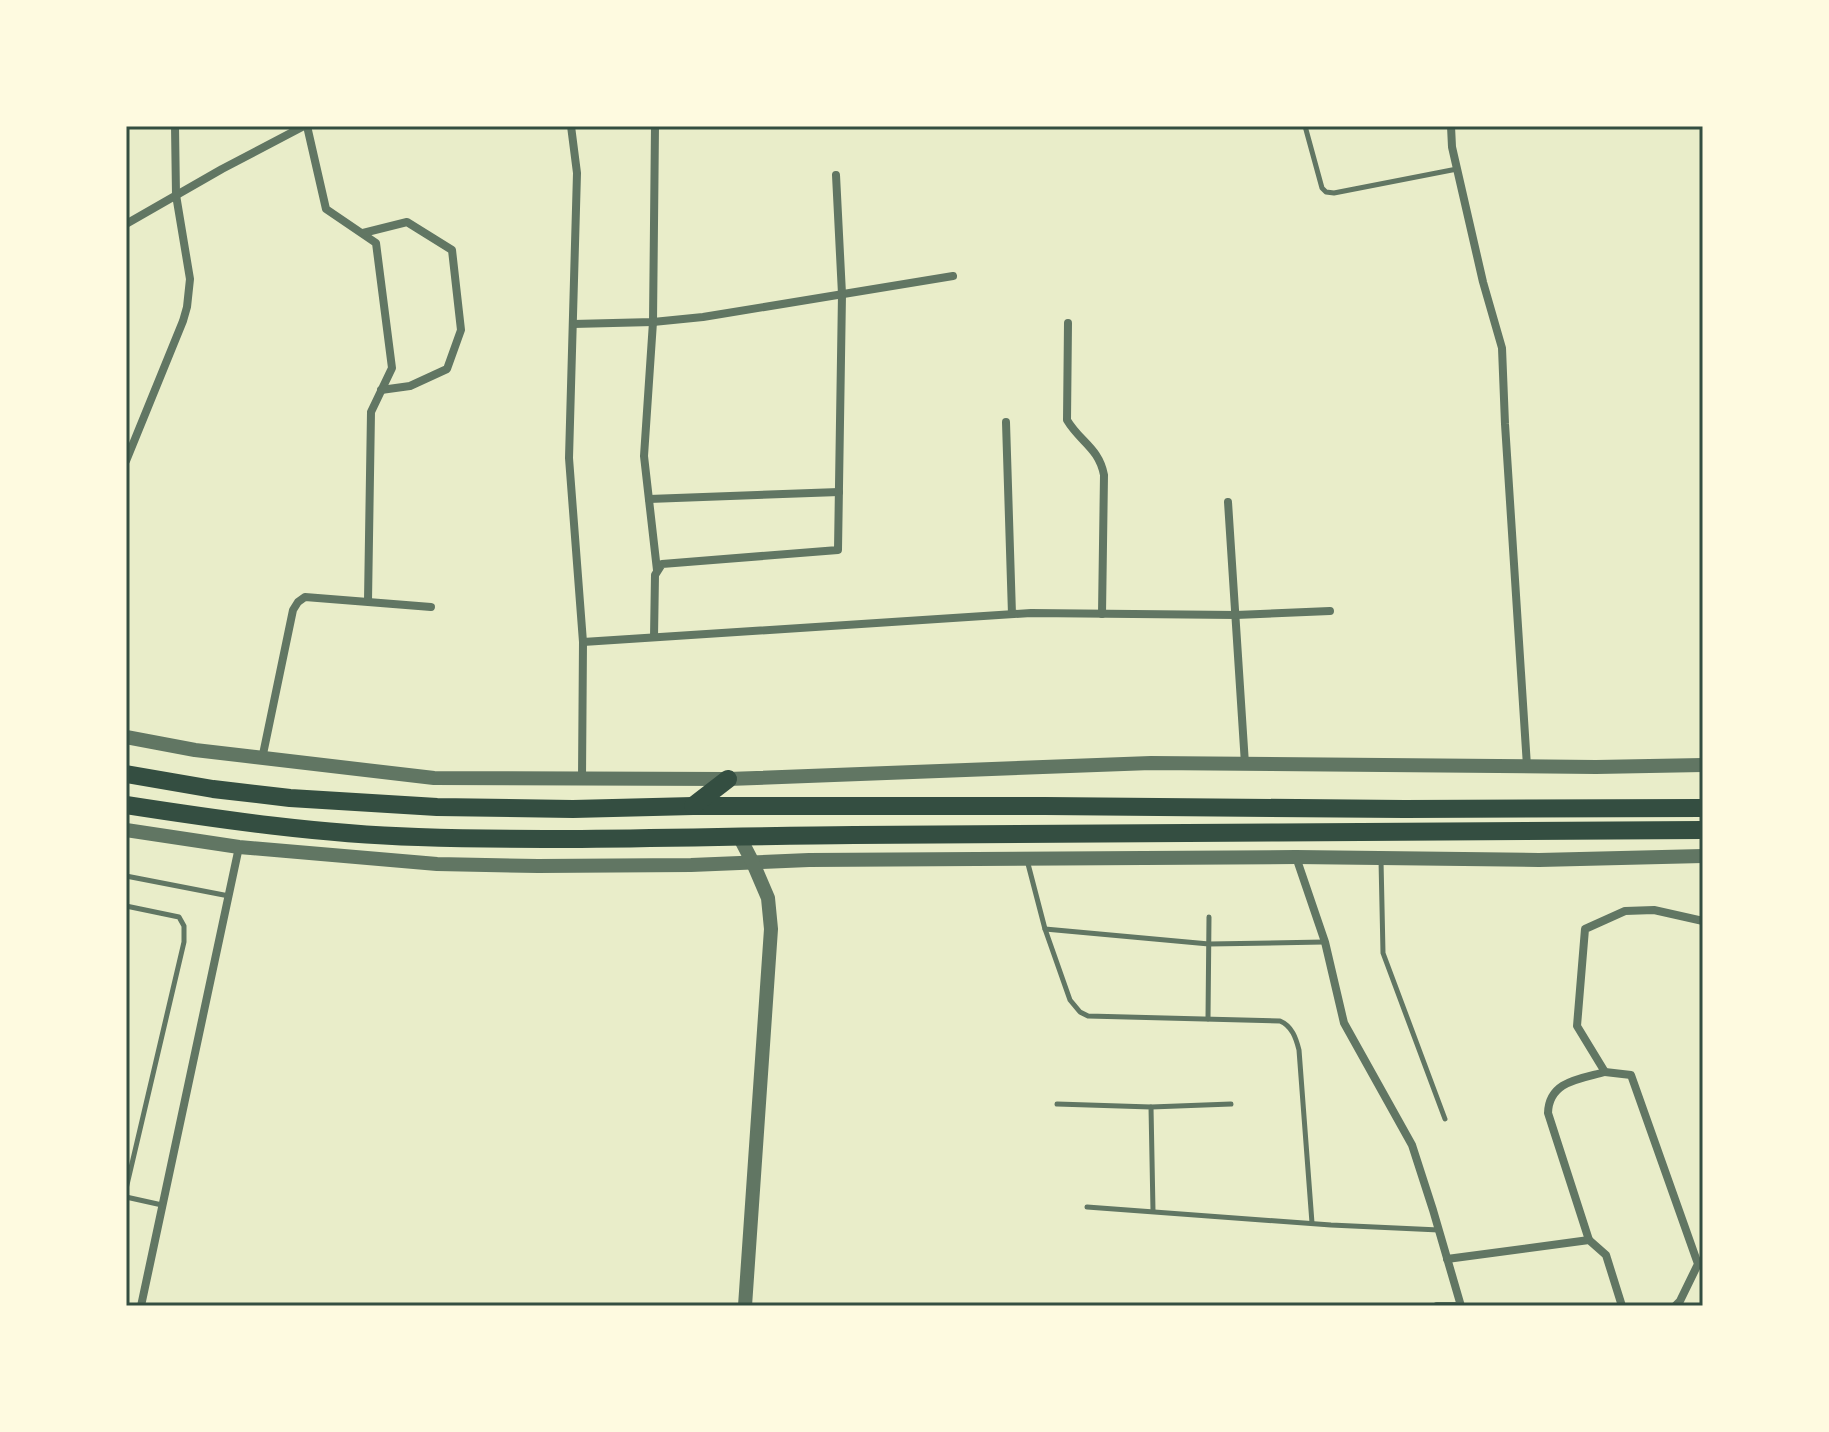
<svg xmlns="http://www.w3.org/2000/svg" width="1829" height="1432" viewBox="0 0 1829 1432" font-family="'Roboto Condensed',sans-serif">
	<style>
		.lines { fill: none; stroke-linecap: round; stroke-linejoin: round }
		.service { stroke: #617663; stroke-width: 5 }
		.minor { stroke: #617663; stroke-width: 8 }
		.tertiary { stroke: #617663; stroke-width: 14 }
		.trunk { stroke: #344e41; stroke-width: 18 }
		.neatline { fill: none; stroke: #344e41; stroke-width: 3 }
	</style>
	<rect width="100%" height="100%" fill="#e9edc9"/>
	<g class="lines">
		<g class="service">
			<polyline points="1305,126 1322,188 1326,192 1334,193 1457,169"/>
			<path d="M1027,860L1045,929L1070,1000L1080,1012L1088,1016L1280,1021C1292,1026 1296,1038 1299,1050L1312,1223"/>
			<polyline points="1381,860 1383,953 1445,1119"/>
			<polyline points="126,876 229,896"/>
			<polyline points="126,906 179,917 184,926 184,942 126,1189"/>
			<polyline points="1045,929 1209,944 1324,942"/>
			<polyline points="1208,1019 1209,917"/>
			<polyline points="1057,1104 1151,1107 1153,1211"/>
			<polyline points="1151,1107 1231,1104"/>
			<polyline points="126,1197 162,1205"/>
			<polyline points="1087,1207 1331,1225 1439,1230"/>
		</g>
		<g class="minor">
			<polyline points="307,126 326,209 376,243 392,368 371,412 368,601"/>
			<polyline points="571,126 577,173 569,458 583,642 582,778"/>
			<polyline points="655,126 653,322 644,456 657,570"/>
			<polyline points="1451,126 1452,147 1483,282 1502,348 1505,424 1527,766"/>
			<polyline points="126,224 222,169 304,126"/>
			<polyline points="363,233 407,222 452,250 461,330 447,369 410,386 381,390"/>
			<path d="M1068,323L1067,420C1080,442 1099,448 1104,475L1102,614"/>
			<polyline points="573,324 653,322 703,317 953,276"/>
			<polyline points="1006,422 1012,614"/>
			<polyline points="126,461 183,321 187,307 190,279 176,195 175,126"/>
			<polyline points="649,499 839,492"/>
			<polyline points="1228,502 1245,764"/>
			<polyline points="654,637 655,575 662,564 838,550 842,294 836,175"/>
			<polyline points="583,642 1031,613 1236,615 1330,611"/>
			<polyline points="262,759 293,610 298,602 305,597 431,607"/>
			<polyline points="1296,857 1325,942 1344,1023 1412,1145 1433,1210 1461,1306"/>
			<path d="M1589,1240L1548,1113C1549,1081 1580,1079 1605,1072"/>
			<polyline points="1447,1259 1589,1240 1606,1255 1622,1306"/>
			<polyline points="141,1306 239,847"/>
			<polyline points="1437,1306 1460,1306"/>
			<polyline points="1675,1306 1680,1301 1698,1264 1631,1075 1605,1072 1577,1026 1585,929 1625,911 1654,910 1703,921"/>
		</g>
		<g class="tertiary">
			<polyline points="126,737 195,750 434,778 728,779 1151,763 1596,767 1703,765"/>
			<polyline points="126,830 239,847 437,864 538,866 691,865 809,860 1296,857 1539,860 1703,856"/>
			<polyline points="739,836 753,863 768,898 771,929 745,1306"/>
		</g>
		<g class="trunk">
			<polyline points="126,774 213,789 290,798 437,807 573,809 693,806 1045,806 1405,809 1703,808"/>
			<path d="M126,805C223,820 320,834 418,837C563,842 709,836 854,835C1137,833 1420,832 1703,830"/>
			<polyline points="693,806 728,779"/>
		</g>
	</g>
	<rect width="1829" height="1432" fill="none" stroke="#fefae0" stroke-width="256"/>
	<rect x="128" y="128" width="1573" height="1176" class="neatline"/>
</svg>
